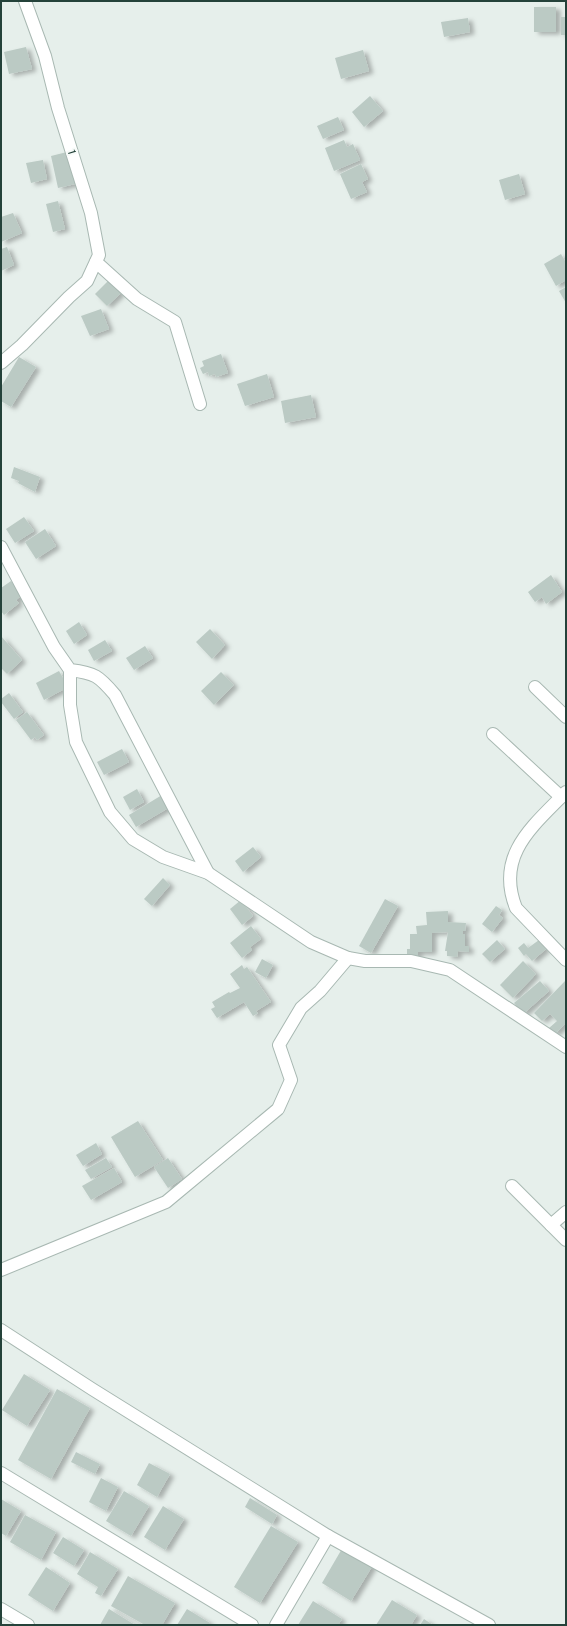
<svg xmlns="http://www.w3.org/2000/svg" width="567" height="1626" viewBox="0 0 567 1626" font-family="'Public Sans',sans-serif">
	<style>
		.building { fill: #bbcac4; filter: url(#shadow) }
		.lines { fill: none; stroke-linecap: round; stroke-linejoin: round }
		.street-casing { stroke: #a8b8b2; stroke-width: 14 }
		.street { stroke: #fff; stroke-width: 12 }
		.labels { text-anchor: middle; stroke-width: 4; stroke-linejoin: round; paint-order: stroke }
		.street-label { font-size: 11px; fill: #24423a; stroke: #f7fbf9 }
	</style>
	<defs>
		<filter id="shadow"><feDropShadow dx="4.5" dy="2.5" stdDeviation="2" flood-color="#0004"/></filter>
	</defs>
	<rect width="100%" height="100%" fill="#e6efeb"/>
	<g class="building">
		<rect x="534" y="7" width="22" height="25"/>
		<rect x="561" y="17" width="5" height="18"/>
		<polygon points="468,18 470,32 444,37 441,22"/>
		<polygon points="26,47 32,69 9,74 4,52"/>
		<polygon points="363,50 369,71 341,79 335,58"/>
		<polygon points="370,96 383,111 364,127 352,112"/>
		<polygon points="338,117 344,130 323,139 317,126"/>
		<polygon points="344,140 347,147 353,144 360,160 334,171 325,148"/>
		<polygon points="67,152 75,184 58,188 51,156"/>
		<polygon points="43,160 47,179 31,183 26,163"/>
		<polygon points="361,164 368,179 362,182 367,192 351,199 340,174"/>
		<polygon points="519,174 525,194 505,200 499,180"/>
		<polygon points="58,201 65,229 53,232 46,204"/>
		<polygon points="13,213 22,233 1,242 1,217"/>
		<polygon points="7,247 14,265 1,271 1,249"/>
		<polygon points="561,254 566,263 566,280 556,286 544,264"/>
		<polygon points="109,280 121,293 107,306 95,294"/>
		<polygon points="566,287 566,303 559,291"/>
		<polygon points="101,309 109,329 90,336 81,316"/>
		<polygon points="221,354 228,373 216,377 215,374 209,376 208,372 203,374 200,368 204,366 202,361"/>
		<polygon points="19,357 36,367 11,407 1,401 1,387"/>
		<polygon points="267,374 274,397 245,406 237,384"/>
		<polygon points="311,395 316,417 285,423 281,401"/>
		<polygon points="14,467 40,477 35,492 18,483 19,481 11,478"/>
		<polygon points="24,517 34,531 15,543 6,529"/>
		<polygon points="45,529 56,546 36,559 25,542"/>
		<polygon points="551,575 562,592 546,604 542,597 535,602 528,592"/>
		<polygon points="11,581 22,595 16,600 19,603 4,615 1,611 1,588"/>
		<polygon points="79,622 87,635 74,644 66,631"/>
		<polygon points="210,629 225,645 212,659 196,642"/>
		<polygon points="1,636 22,660 7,674 1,668"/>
		<polygon points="105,640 112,651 94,661 88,650"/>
		<polygon points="145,646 153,658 134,670 126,658"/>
		<polygon points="59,671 68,687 44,700 36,683"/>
		<polygon points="221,672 234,685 214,705 201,691"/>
		<polygon points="9,693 23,712 14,719 1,702 1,699"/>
		<polygon points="27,712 44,735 37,740 35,737 31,740 16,720"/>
		<polygon points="122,749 129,762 104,775 97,762"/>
		<polygon points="137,789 144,802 130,810 123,797"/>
		<polygon points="162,795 170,807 136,827 129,815"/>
		<polygon points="253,847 261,857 243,872 235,861"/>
		<polygon points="163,878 170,885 152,906 144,899"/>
		<polygon points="385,899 398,906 371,953 359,946"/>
		<polygon points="241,900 253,916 242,925 230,909"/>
		<polygon points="496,906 502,910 499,915 503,918 492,932 482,924"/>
		<polygon points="448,911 448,922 466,923 465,931 463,931 463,934 465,934 465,946 469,946 469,952 458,951 457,957 447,956 447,951 445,951 448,932 432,933 432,952 418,952 418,956 407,956 407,949 410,949 410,934 417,934 416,926 427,925 426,912"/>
		<polygon points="251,926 261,939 250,947 252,950 242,958 230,943"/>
		<polygon points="497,940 505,949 490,962 482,954"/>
		<polygon points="539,940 546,949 532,961 526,954 524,956 518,948 524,943 528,948"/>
		<polygon points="262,959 273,965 266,978 255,972"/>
		<polygon points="523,961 536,974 513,998 500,985"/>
		<polygon points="242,965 244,969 247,967 271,1002 256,1011 258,1013 253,1016 244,1002 217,1018 211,1009 215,1007 212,1002 229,992 230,993 240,988 230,974"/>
		<polygon points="566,980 566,1023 555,1034 549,1028 557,1021 550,1014 542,1021 534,1013"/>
		<polygon points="540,981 549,991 523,1014 514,1003"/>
		<polygon points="138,1121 163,1160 135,1177 111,1137"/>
		<polygon points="96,1143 102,1154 83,1166 76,1155"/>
		<polygon points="106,1158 112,1167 91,1179 85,1170"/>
		<polygon points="168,1158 182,1179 168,1188 154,1167"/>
		<polygon points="114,1168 122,1182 91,1200 82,1186"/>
		<polygon points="24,1374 50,1390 27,1426 2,1410"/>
		<polygon points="57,1389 90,1408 51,1479 18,1460"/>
		<polygon points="76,1452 100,1464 95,1474 71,1462"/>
		<polygon points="149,1463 170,1474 157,1497 137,1485"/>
		<polygon points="101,1478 118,1487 106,1511 89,1502"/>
		<polygon points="124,1491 149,1506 131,1536 106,1521"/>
		<polygon points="250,1498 277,1515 272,1524 245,1507"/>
		<polygon points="1,1499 21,1511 6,1536 1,1533"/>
		<polygon points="163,1506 184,1519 165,1550 144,1537"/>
		<polygon points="25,1515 56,1532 41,1560 10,1542"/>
		<polygon points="271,1526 298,1542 260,1603 234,1587"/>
		<polygon points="63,1537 84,1550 74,1566 53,1553"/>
		<polygon points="343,1547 373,1565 351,1601 322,1583"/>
		<polygon points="90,1552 118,1569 101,1596 95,1593 98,1587 77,1574"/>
		<polygon points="46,1567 70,1583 53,1611 28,1595"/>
		<polygon points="128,1576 175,1603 162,1625 145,1625 111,1606"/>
		<polygon points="392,1600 417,1615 411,1625 376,1625"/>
		<polygon points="313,1601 342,1619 338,1625 298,1625"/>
		<polygon points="109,1609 135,1625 100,1625"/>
		<polygon points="187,1609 210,1623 209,1625 177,1625"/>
		<polygon points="424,1619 433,1625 420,1625"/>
	</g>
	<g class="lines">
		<g class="street-casing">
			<g id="street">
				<polyline points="96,262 137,299 175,322 200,404"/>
				<polyline points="1,363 22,345 69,297 87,281 99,255 91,213 58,108 45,56 25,1"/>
				<path d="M1,547L54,647L70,670C95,673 99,676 115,695L208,873"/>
				<polyline points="70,670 70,705 76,742 110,812 133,839 163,857 208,873 311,942 348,958 365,961 411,961 450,970 566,1047"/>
				<polyline points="535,687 566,717"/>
				<polyline points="493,734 561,797"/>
				<path d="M566,792C533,826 495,855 516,908L566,960"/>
				<polyline points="512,1186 566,1240"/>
				<polyline points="551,1225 566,1212"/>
				<polyline points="1,1270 166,1202 278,1109 291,1080 279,1045 301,1008 320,991 348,958"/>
				<polyline points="1,1330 92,1389 328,1536 276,1625"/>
				<polyline points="1,1473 252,1625"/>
				<polyline points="328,1536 489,1625"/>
				<polyline points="1,1609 28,1625"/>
			</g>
		</g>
		<use href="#street" class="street"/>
	</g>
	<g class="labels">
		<g class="street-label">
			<text transform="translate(72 152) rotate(73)" y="4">1</text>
		</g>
	</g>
	<rect width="567" height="1626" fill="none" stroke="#24423a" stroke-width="4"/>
</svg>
